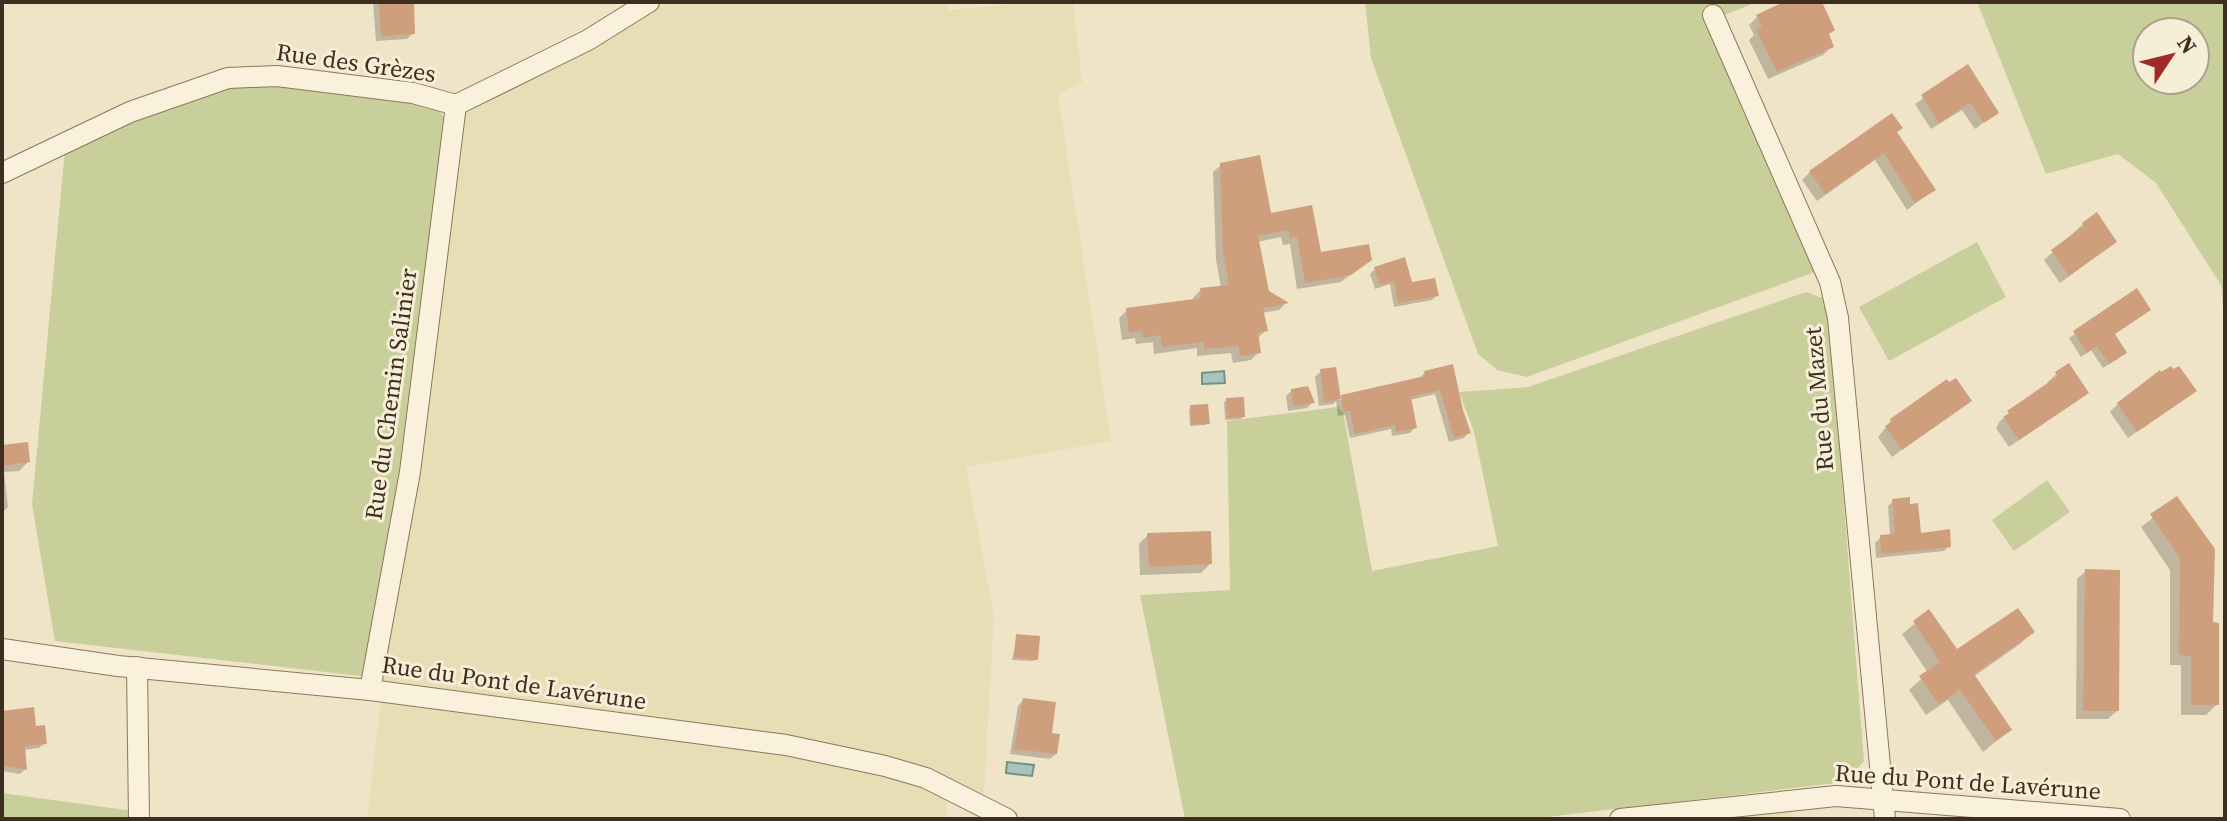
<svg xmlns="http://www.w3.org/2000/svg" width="2227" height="821" viewBox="0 0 2227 821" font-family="'Source Serif 4',serif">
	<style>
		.farmland { fill: #e6deb5 }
		.green { fill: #c9cf9b; fill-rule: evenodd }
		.water { fill: #a9c4bc; stroke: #6f938a; stroke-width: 2 }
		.shadow { fill: #0003 }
		.building { fill: #cf9f7d }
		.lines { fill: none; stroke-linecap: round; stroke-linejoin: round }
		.street-casing { stroke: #8d765c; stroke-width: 22 }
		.street { stroke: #faf1dc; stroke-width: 20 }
		.labels { text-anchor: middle; stroke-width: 6; stroke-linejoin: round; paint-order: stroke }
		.street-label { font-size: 24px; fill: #3d2e20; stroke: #f7eed8 }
	</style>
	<rect width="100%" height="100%" fill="#f0e4c8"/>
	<g class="farmland">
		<polygon points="657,2 947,2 948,10 1037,2 1073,2 1082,82 1058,95 1111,441 966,467 994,616 984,793 946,799 946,819 367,819 381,700 369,677 446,121"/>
		<polygon points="1788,810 1794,819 1698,819"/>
	</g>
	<g class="green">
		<polygon points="1365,2 1757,2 1710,21 1818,271 1527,377 1497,370 1478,354 1371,58"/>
		<path d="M1977,2H2225V328L2221,285L2156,183L2118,154L2046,174ZM2147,32H2195V80H2147Z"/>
		<polygon points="269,82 427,101 438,108 446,121 415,417 369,677 55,641 32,504 65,149 174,101 229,85"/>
		<polygon points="1977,242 2006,297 1889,361 1859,307"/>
		<polygon points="1806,292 1828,300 1864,761 1845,782 1530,819 1185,819 1140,595 1230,590 1227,421 1338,407 1343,412 1372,571 1498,546 1474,432 1459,392 1528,387"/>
		<polygon points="2047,480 2070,512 2014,551 1992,520"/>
		<polygon points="2,793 133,811 133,819 2,819"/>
	</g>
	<g class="water">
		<polygon points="1224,371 1225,383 1202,384 1202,373"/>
		<polygon points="1007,762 1034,765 1032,776 1006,773"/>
	</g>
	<g class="shadow">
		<polygon points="373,2 412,2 413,33 407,39 376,41"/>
		<polygon points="1789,2 1812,2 1832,46 1823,55 1768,79 1749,40 1754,35 1749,25 1758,16"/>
		<polygon points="1967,67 1996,113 1975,129 1962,110 1931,129 1915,104"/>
		<polygon points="1896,133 1934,189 1907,210 1875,160 1817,201 1802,180 1810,172"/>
		<polygon points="1221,165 1270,215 1311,208 1319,254 1370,260 1341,282 1297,289 1290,244 1283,245 1281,237 1257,242 1267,292 1286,303 1279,310 1262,313 1265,331 1257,339 1259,352 1251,360 1233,363 1231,353 1197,356 1197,348 1154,354 1153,342 1136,344 1135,338 1122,340 1119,318 1127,310 1193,301 1193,298 1201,290 1221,288 1216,259 1213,172"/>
		<polygon points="2083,224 2115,242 2060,283 2044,260"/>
		<polygon points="1375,269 1411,284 1437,295 1432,300 1394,307 1390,284 1375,289 1370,274"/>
		<polygon points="2136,291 2113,335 2119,358 2103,368 2091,350 2081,357 2069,338"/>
		<polygon points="2068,366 2086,392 2077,401 2009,447 1996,428 2000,421 2049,385 2047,383 2056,374"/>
		<polygon points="1335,369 1339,400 1420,378 1425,372 1461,410 1469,432 1464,438 1449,442 1435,394 1410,400 1415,427 1410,433 1392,436 1391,429 1350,438 1345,415 1338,416 1336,401 1333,404 1319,406 1315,377 1321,371"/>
		<polygon points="2194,390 2128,438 2110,412 2118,404"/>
		<polygon points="1291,391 1312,403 1307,408 1288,411 1286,396"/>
		<polygon points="1226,400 1243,416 1241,419 1225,420 1224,402"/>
		<polygon points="1969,401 1892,457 1878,437 1891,421"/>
		<polygon points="1191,407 1208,423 1205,425 1190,426 1189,410"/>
		<polygon points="2,447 28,462 19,471 4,472 8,507 2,513"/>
		<polygon points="2177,499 2211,624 2217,704 2206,715 2181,715 2181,665 2170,665 2170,570 2141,527"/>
		<polygon points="1893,501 1919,535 1949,546 1944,551 1876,558 1875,543 1881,537 1890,536 1888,506"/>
		<polygon points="1148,535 1210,564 1201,573 1140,575 1139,544"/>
		<polygon points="2086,571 2117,711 2108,719 2076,719 2077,579"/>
		<polygon points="1929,612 1956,652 2032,632 2020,644 1973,677 2010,730 1983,752 1948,700 1926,715 1909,690 1928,673 1902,634"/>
		<polygon points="1017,636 1036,659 1034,661 1012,660"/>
		<polygon points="1023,700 1056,754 1050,759 1010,754 1018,706"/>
		<polygon points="32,709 34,728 45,743 39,748 23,750 25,769 20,774 2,771 2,713"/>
	</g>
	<g class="building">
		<polygon points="379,2 414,2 415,34 381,36"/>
		<polygon points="1784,2 1822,2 1835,30 1829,34 1834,47 1777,72 1756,30 1762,27 1756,15"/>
		<polygon points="1968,64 1999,113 1984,123 1970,103 1939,123 1921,95"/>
		<polygon points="1892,113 1903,128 1897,132 1936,190 1915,203 1884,153 1825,194 1809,171"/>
		<polygon points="1260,155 1271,213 1312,205 1321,252 1369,244 1372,260 1351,275 1305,283 1297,237 1290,238 1289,230 1258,236 1269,291 1289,303 1263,308 1268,331 1258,333 1261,353 1240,356 1238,346 1204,349 1204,342 1162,347 1160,335 1143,338 1142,331 1129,333 1126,308 1201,298 1200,288 1229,285 1223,251 1220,163"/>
		<polygon points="2097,212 2117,242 2069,276 2051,250 2084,226 2082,223"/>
		<polygon points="1405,257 1412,282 1435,278 1439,296 1398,303 1394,281 1380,285 1374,267"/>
		<polygon points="2137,288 2151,310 2115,334 2127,353 2109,364 2097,346 2087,353 2073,331"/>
		<polygon points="2069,363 2089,393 2019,440 2003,417 2009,413 2007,411 2058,376 2055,372"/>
		<polygon points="1453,364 1463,410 1471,433 1454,438 1440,390 1411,397 1417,428 1396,432 1395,425 1355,434 1350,411 1343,412 1341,395 1425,376 1424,371"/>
		<polygon points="2171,366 2173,369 2179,366 2197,391 2137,432 2117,403 2160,370 2161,372"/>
		<polygon points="1336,367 1341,399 1324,402 1320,369"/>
		<polygon points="1956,378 1972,401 1902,450 1885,426 1891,422 1890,419 1947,379 1949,382"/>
		<polygon points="1308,386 1315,403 1293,406 1291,389"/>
		<polygon points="1244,397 1245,417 1227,418 1226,398"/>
		<polygon points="1208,404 1210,424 1191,425 1190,405"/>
		<polygon points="28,442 30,462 2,466 2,445"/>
		<polygon points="2177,496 2215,549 2213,622 2219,623 2219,705 2191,705 2191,656 2179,655 2180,558 2150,514"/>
		<polygon points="1910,497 1910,504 1918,503 1921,533 1950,529 1951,547 1881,554 1880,535 1895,534 1892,499"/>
		<polygon points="1211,531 1212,564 1149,567 1147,533"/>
		<polygon points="2085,569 2120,570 2119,711 2083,711"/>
		<polygon points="2018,608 2035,632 1974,674 2012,730 1996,741 1960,690 1939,704 1919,676 1940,662 1913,621 1929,609 1957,649"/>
		<polygon points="1016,634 1040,636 1038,660 1014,658"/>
		<polygon points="1023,698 1056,702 1052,733 1060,734 1057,754 1014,749"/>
		<polygon points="34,707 36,726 45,725 47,744 25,746 27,770 4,766 2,711"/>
	</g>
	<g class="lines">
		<g class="street-casing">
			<g id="street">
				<polyline points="1713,15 1830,282 1838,318 1885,819"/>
				<polyline points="2,173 130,112 228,78 277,76 413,93 456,105 588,40 649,2"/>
				<polyline points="2,649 118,666 370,690 786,745 885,766 926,778 1007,819"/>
				<polyline points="137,667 139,819"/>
				<polyline points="370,690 410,472 456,105"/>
				<polyline points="1620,819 1836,796 2120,819"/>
			</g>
		</g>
		<use href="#street" class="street"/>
	</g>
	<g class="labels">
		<g class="street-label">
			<text transform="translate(356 63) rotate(8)" y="8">Rue des Grèzes</text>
			<text transform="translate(391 394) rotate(-82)" y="8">Rue du Chemin Salinier</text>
			<text transform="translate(1819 399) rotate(-95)" y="8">Rue du Mazet</text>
			<text transform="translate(514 683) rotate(8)" y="8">Rue du Pont de Lavérune</text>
			<text transform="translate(1968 782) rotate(4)" y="8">Rue du Pont de Lavérune</text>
		</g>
	</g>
	<rect width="2227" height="821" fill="none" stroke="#3d2e20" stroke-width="8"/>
	<g transform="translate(2171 56) rotate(55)"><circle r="38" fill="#f7eed8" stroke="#ada18e" stroke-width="2"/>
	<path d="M0-6L14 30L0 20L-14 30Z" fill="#9e2a2b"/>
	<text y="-12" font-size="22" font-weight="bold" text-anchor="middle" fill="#3d2e20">N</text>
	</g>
</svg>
